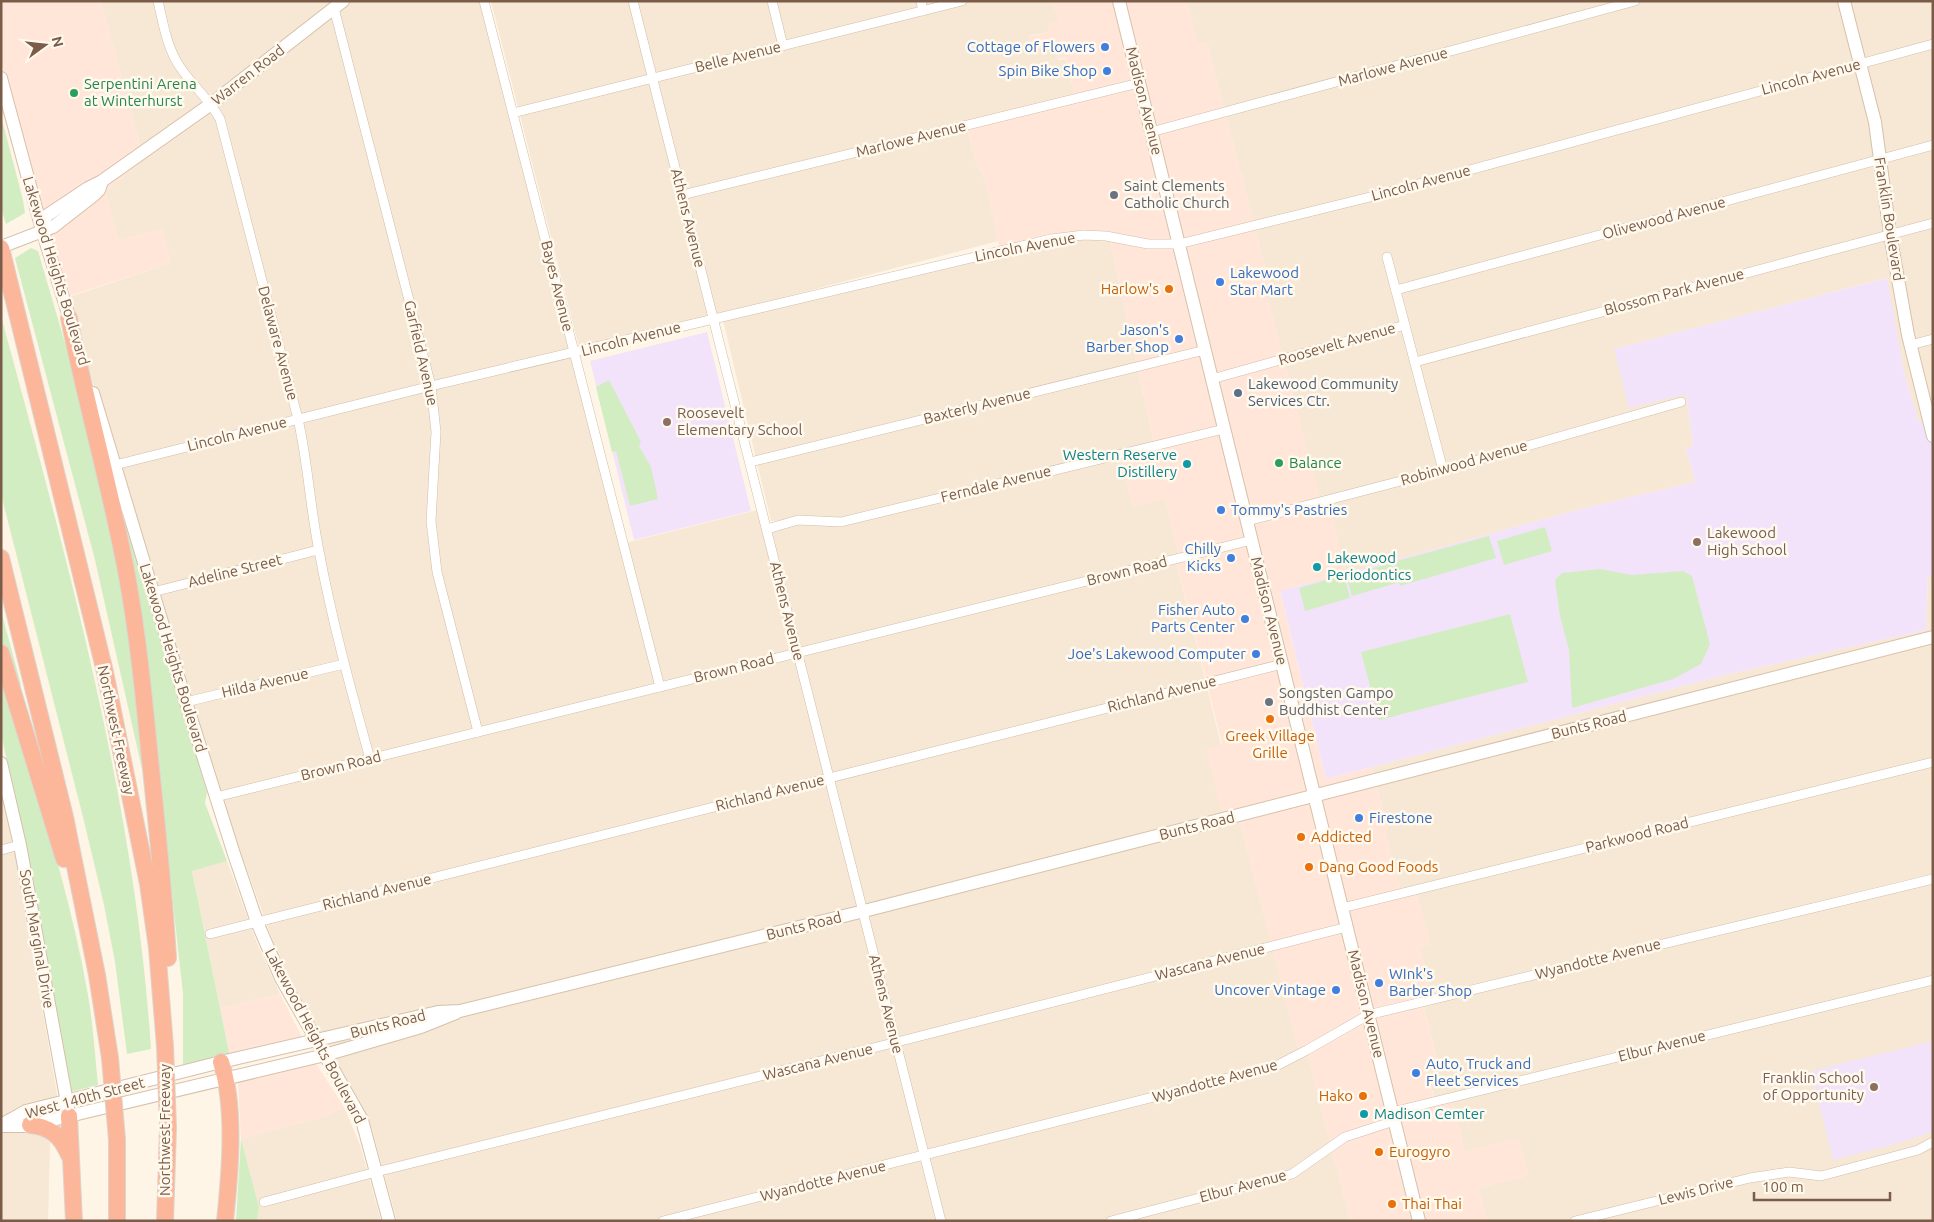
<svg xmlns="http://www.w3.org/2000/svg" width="1934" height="1222" viewBox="0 0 1934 1222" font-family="Ubuntu,sans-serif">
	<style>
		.residential { fill: #f6e8d4 }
		.commercial { fill: #ffe6d9 }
		.education { fill: #f3e3fa }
		.green { fill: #d3edc3 }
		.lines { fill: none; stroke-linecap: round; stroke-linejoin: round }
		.street-casing { stroke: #d1bdab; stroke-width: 10 }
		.secondary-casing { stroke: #d7c0aa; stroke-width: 14 }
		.highway-casing { stroke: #dcd5cf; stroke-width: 18 }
		.street { stroke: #fff; stroke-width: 9 }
		.secondary { stroke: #fff; stroke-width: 12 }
		.highway { stroke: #fcb699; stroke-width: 16 }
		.highway-bridge-casing { stroke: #dcd5cf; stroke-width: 18; stroke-linecap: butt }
		.highway-bridge { stroke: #fcb699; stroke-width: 16 }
		.shop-dot { fill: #3f7fe0; stroke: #fff9ee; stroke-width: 2 }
		.leisure-dot { fill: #2e9e5b; stroke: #fff9ee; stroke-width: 2 }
		.worship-dot { fill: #6b7280; stroke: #fff9ee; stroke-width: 2 }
		.food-dot { fill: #e8710a; stroke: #fff9ee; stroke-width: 2 }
		.service-dot { fill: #5c6f8a; stroke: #fff9ee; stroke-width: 2 }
		.education-dot { fill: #8d6e63; stroke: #fff9ee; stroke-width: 2 }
		.culture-dot { fill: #0f9aa8; stroke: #fff9ee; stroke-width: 2 }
		.labels { text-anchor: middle; stroke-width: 5; stroke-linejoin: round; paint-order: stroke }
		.shop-label { font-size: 15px; fill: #366cbe; stroke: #fff9ee; text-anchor: end }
		.street-label { font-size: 15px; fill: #7a5c48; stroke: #fff9ee }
		.leisure-label { font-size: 15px; fill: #27864d; stroke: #fff9ee; text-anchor: start }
		.worship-label { font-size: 15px; fill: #5b616d; stroke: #fff9ee; text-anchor: start }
		.food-label { font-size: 15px; fill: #c56008; stroke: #fff9ee; text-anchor: start }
		.service-label { font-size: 15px; fill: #4e5e75; stroke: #fff9ee; text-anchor: start }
		.education-label { font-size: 15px; fill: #785e54; stroke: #fff9ee; text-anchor: start }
		.culture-label { font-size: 15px; fill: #0d838f; stroke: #fff9ee; text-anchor: start }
	</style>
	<rect width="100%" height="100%" fill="#fef5e6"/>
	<g class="residential">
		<polygon points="101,1 481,1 621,544 758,510 764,535 801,524 817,523 1120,456 1133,507 1165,499 1180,559 1176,561 1239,818 1301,1059 1308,1055 1350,1221 397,1221 372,1129 361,1105 297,993 280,960 224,807 123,476 66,298 171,263 162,229 118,240 105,192 144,159"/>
		<polygon points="491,1 1052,1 1059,20 1049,32 1029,36 1055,49 1058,60 1066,59 1074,94 965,121 976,162 985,180 998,241 580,351"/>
		<polygon points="1187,1 1933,1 1933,419 1919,423 1905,377 1886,278 1615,349 1686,394 1693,446 1686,448 1695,482 1577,510 1346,573 1329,505 1322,507 1264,284 1269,282 1207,42 1198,45"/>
		<polygon points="1081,239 1110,242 1154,443 837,518 771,521 723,320 1041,241"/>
		<polygon points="1933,575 1933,1221 1487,1221 1478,1188 1529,1175 1465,1151 1452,1100 1436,1104 1425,1064 1437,1060 1423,1004 1434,1001 1420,948 1430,945 1402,896 1385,832 1388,829 1372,767 1725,675 1926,630 1928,577"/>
		<polygon points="1,785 17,863 65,1140 50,1143 48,1221 1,1221"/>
		<polygon points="227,861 256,941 280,994 220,1008 192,870"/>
		<polygon points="344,1107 360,1145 381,1221 257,1221 259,1207 241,1139 326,1116"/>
	</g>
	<g class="commercial">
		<polygon points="1,1 101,1 144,159 106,192 118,240 162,229 171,263 66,297 42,216 1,61"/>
		<polygon points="1052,1 1187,1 1198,44 1207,42 1269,282 1264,284 1322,506 1329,505 1346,573 1280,592 1326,779 1372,767 1388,830 1385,832 1402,896 1417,892 1431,945 1421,948 1434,1001 1423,1005 1437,1061 1425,1064 1435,1103 1452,1100 1465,1151 1519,1138 1529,1175 1478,1188 1487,1221 1350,1221 1308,1055 1301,1059 1239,818 1224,822 1206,750 1222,744 1178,568 1176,561 1180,559 1165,499 1133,507 1119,451 1154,442 1110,242 1081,239 1000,251 985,180 976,162 965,120 1074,93 1066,58 1058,59 1055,49 1034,54 1029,37 1049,32 1048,23 1059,20"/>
		<polygon points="280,994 303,1039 230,1057 220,1008"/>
		<polygon points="315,1062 344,1107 326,1116 241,1139 238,1082"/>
	</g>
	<g class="education">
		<polygon points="1887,278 1905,377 1919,422 1933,419 1933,575 1928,577 1926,630 1725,675 1326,779 1280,591 1577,510 1695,482 1686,448 1693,446 1686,394 1629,408 1614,349"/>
		<polygon points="707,332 751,511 634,540 590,361"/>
		<polygon points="1933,1041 1933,1132 1902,1142 1833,1160 1811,1071"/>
	</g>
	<g class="green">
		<polygon points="1,116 23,200 25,213 6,224 1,208"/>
		<polygon points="31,248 38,251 73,370 105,494 129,624 145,769 142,769 95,560 15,258"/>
		<path d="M1,316C66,556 135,800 151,1049L127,1054L115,962L104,905L83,817L1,494Z"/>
		<polygon points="609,380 641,442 639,446 651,467 658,499 630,506 616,451 612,452 596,387"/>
		<polygon points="122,511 207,792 205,803 227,861 192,871 230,1057 183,1067 183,994 170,876"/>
		<polygon points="1545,527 1552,551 1504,565 1497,541"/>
		<polygon points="1489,536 1496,558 1400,586 1393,562"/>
		<polygon points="1391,563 1397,583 1352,596 1346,576"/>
		<polygon points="1600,569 1632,575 1683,571 1692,576 1710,644 1701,664 1673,679 1572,708 1569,650 1560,616 1555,580 1562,573"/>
		<polygon points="1344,575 1350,598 1305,611 1299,588"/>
		<polygon points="1,611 21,685 17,687 1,639"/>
		<polygon points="1510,614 1528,682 1379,720 1361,652"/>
		<path d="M1,676C33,781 69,886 88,995C93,1024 95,1055 98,1085L70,1092L26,846L1,734Z"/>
		<polygon points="241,1139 259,1207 257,1221 236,1221"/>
	</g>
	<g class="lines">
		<g class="street-casing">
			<g id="street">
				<path d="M158,1C163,23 167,48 180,67C192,85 209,99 220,119L298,419C308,463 310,507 319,551C332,621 351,690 370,759"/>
				<polyline points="484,1 660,687"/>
				<polyline points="633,1 941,1221"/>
				<polyline points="772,1 783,46"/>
				<polyline points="921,1 923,11"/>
				<polyline points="334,8 431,386 436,432 431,521 437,572 478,732"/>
				<polyline points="513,113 962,1"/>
				<polyline points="1151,132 1635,1"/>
				<polyline points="682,195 1139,83"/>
				<polyline points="1387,257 1443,470"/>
				<polyline points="1396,290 1933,145"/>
				<polyline points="1910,345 1933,339"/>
				<polyline points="1415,362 1933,223"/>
				<polyline points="1212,379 1405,325"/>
				<polyline points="750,462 1205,350"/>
				<polyline points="115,465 431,386 1051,239 1084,235 1106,236 1148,244 1179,244 1374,196 1933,44"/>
				<polyline points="1247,521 1443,470 1681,402"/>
				<polyline points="767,529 798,520 841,522 1224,429"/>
				<polyline points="153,592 318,550"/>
				<polyline points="186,702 344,664"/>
				<polyline points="216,797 1252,540"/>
				<polyline points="1,850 20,845"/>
				<polyline points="1342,908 1933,762"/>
				<polyline points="210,934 1282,664"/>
				<polyline points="1392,1112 1933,980"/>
				<polyline points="264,1202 376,1172 901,1041 1347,927"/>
				<polyline points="663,1221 1276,1066 1307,1050 1368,1015 1933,879"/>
				<polyline points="1111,1221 1292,1174 1345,1137 1394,1121"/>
				<polyline points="1575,1221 1750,1178 1789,1172 1821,1176 1918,1150 1933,1142"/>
			</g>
		</g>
		<g class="secondary-casing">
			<g id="secondary">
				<polyline points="1119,1 1419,1221"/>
				<polyline points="1844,1 1875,122 1890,234 1908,335 1933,436"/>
				<polyline points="1,78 42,230 72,326"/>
				<polyline points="42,230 46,216 88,188 102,181 211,104 343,1"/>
				<polyline points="1,247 53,227 94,195 99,190 102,181"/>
				<polyline points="93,393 186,702 234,854 257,922 281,978 362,1120 389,1221"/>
				<polyline points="1,763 20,845 68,1108"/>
				<polyline points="1,1125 26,1111 221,1062 438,1012 460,1011 868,910 1933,637"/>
				<polyline points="1,1126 27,1126 325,1055 421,1027 456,1013"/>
			</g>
		</g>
		<g class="highway-casing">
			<g id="highway">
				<polyline points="1,248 105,672 148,884 157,948 165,1046"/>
				<path d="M69,318C86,404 111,489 127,576C138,636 144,698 150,759C157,826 164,892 168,958"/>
				<polyline points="1,558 65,817 97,975 110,1058"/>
				<polyline points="1,653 64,859"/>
				<path d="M221,1062C236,1108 230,1173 225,1221"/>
				<polyline points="69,1116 74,1221"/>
				<path d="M30,1125C51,1127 61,1136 69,1155"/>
				<polyline points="117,1140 117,1221"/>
				<polyline points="165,1221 168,1128"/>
			</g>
		</g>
		<use href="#street" class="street"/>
		<use href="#secondary" class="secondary"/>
		<use href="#highway" class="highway"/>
		<g class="highway-bridge-casing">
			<g id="highway-bridge">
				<polyline points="165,1046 168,1128"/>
				<polyline points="110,1058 117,1140"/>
			</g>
		</g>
		<use href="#highway-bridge" class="highway-bridge"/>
	</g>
	<g class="shop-dot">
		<circle cx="1105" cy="47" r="5"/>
		<circle cx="1107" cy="71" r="5"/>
		<circle cx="1220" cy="282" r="5"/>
		<circle cx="1179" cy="339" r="5"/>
		<circle cx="1221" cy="510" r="5"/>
		<circle cx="1231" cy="558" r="5"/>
		<circle cx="1245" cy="619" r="5"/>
		<circle cx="1256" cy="654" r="5"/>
		<circle cx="1359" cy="818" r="5"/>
		<circle cx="1379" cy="983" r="5"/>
		<circle cx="1336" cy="990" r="5"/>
		<circle cx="1416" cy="1073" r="5"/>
	</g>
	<g class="leisure-dot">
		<circle cx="74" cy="93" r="5"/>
		<circle cx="1279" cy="463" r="5"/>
	</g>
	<g class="worship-dot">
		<circle cx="1114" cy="195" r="5"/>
		<circle cx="1269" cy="702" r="5"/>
	</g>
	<g class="food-dot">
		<circle cx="1169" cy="289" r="5"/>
		<circle cx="1270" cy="719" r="5"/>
		<circle cx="1301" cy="837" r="5"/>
		<circle cx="1309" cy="867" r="5"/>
		<circle cx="1363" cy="1096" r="5"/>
		<circle cx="1379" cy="1152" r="5"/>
		<circle cx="1392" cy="1204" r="5"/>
	</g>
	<circle class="service-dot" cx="1238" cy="393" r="5"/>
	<g class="education-dot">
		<circle cx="667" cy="422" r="5"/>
		<circle cx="1697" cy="542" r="5"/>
		<circle cx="1874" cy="1087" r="5"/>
	</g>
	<g class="culture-dot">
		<circle cx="1187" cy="464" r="5"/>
		<circle cx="1317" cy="567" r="5"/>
		<circle cx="1364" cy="1114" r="5"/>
	</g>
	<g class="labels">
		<g class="shop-label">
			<text x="1095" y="52">Cottage of Flowers</text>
			<text x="1097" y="76">Spin Bike Shop</text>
			<text x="1230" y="278" text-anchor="start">Lakewood<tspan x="1230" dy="17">Star Mart</tspan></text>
			<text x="1169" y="335">Jason's<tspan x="1169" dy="17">Barber Shop</tspan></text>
			<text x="1231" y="515" text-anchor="start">Tommy's Pastries</text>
			<text x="1221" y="554">Chilly<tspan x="1221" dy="17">Kicks</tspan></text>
			<text x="1235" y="615">Fisher Auto<tspan x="1235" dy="17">Parts Center</tspan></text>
			<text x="1246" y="659">Joe's Lakewood Computer</text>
			<text x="1369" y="823" text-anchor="start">Firestone</text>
			<text x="1389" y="979" text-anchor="start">WInk's<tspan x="1389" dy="17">Barber Shop</tspan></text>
			<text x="1326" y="995">Uncover Vintage</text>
			<text x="1426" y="1069" text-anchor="start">Auto, Truck and<tspan x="1426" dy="17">Fleet Services</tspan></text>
		</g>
		<g class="street-label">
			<text transform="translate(738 57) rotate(-14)" y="5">Belle Avenue</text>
			<text transform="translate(1393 67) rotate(-15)" y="5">Marlowe Avenue</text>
			<text transform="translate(248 75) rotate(-38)" y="5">Warren Road</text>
			<text transform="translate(1811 77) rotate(-15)" y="5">Lincoln Avenue</text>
			<text transform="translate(1144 101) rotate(76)" y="5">Madison Avenue</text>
			<text transform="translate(911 139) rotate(-14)" y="5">Marlowe Avenue</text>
			<text transform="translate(1421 183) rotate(-15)" y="5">Lincoln Avenue</text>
			<text transform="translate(688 218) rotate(76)" y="5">Athens Avenue</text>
			<text transform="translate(1664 218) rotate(-15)" y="5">Olivewood Avenue</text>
			<text transform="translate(1889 219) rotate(81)" y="5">Franklin Boulevard</text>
			<text transform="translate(1025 247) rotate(-11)" y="5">Lincoln Avenue</text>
			<text transform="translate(56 271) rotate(73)" y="5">Lakewood Heights Boulevard</text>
			<text transform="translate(557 286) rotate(76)" y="5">Bayes Avenue</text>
			<text transform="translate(1674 292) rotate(-15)" y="5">Blossom Park Avenue</text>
			<text transform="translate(631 339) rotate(-14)" y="5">Lincoln Avenue</text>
			<text transform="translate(278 343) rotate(75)" y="5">Delaware Avenue</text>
			<text transform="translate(1337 344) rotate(-16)" y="5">Roosevelt Avenue</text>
			<text transform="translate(421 353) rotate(77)" y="5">Garfield Avenue</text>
			<text transform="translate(977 406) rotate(-14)" y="5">Baxterly Avenue</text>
			<text transform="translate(237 434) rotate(-14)" y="5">Lincoln Avenue</text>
			<text transform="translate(1464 463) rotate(-16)" y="5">Robinwood Avenue</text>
			<text transform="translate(996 484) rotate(-14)" y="5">Ferndale Avenue</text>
			<text transform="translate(235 571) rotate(-14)" y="5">Adeline Street</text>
			<text transform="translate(1127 571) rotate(-14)" y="5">Brown Road</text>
			<text transform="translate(787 611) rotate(76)" y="5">Athens Avenue</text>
			<text transform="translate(1269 611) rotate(76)" y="5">Madison Avenue</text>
			<text transform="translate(173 658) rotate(73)" y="5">Lakewood Heights Boulevard</text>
			<text transform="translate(734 668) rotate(-14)" y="5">Brown Road</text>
			<text transform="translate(265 683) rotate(-13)" y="5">Hilda Avenue</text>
			<text transform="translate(1162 694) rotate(-14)" y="5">Richland Avenue</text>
			<text transform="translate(1589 725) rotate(-14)" y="5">Bunts Road</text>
			<text transform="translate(116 730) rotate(78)" y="5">Northwest Freeway</text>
			<text transform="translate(341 766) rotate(-14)" y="5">Brown Road</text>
			<text transform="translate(770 793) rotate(-14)" y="5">Richland Avenue</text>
			<text transform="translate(1197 826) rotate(-14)" y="5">Bunts Road</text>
			<text transform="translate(1637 835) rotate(-14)" y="5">Parkwood Road</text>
			<text transform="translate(377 892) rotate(-14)" y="5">Richland Avenue</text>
			<text transform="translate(804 926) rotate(-14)" y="5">Bunts Road</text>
			<text transform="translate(37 939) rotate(80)" y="5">South Marginal Drive</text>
			<text transform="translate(1598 959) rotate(-14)" y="5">Wyandotte Avenue</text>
			<text transform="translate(1210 962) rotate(-14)" y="5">Wascana Avenue</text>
			<text transform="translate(886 1004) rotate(76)" y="5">Athens Avenue</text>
			<text transform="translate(1366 1004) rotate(76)" y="5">Madison Avenue</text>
			<text transform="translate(388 1024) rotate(-14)" y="5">Bunts Road</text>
			<text transform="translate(315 1036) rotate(62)" y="5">Lakewood Heights Boulevard</text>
			<text transform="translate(1662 1046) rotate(-14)" y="5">Elbur Avenue</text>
			<text transform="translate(818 1062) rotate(-14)" y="5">Wascana Avenue</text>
			<text transform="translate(1215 1081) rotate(-15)" y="5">Wyandotte Avenue</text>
			<text transform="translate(85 1098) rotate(-15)" y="5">West 140th Street</text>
			<text transform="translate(165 1130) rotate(-90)" y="5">Northwest Freeway</text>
			<text transform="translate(823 1181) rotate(-14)" y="5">Wyandotte Avenue</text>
			<text transform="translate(1243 1186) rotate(-15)" y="5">Elbur Avenue</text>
			<text transform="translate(1696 1191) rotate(-14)" y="5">Lewis Drive</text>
		</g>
		<g class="leisure-label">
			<text x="84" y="89">Serpentini Arena<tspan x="84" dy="17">at Winterhurst</tspan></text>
			<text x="1289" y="468">Balance</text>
		</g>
		<g class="worship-label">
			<text x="1124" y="191">Saint Clements<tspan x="1124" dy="17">Catholic Church</tspan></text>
			<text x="1279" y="698">Songsten Gampo<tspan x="1279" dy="17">Buddhist Center</tspan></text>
		</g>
		<g class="food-label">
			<text x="1159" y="294" text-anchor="end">Harlow's</text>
			<text x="1270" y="741" text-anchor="middle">Greek Village<tspan x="1270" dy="17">Grille</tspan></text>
			<text x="1311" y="842">Addicted</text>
			<text x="1319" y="872">Dang Good Foods</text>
			<text x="1353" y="1101" text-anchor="end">Hako</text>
			<text x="1389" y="1157">Eurogyro</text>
			<text x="1402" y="1209">Thai Thai</text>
		</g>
		<g class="service-label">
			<text x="1248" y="389">Lakewood Community<tspan x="1248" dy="17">Services Ctr.</tspan></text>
		</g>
		<g class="education-label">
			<text x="677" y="418">Roosevelt<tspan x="677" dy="17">Elementary School</tspan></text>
			<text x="1707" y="538">Lakewood<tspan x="1707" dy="17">High School</tspan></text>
			<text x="1864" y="1083" text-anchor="end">Franklin School<tspan x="1864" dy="17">of Opportunity</tspan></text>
		</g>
		<g class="culture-label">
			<text x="1177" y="460" text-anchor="end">Western Reserve<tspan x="1177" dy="17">Distillery</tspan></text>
			<text x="1327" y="563">Lakewood<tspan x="1327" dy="17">Periodontics</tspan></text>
			<text x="1374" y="1119">Madison Cemter</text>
		</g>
	</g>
	<rect width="1934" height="1222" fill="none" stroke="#7a5c48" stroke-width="5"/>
	<g transform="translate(45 45) rotate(75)" stroke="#fff9ee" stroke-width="4" paint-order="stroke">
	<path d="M0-4L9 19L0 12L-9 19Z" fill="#7a5c48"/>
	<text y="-8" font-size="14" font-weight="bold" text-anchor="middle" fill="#7a5c48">N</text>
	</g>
	<path d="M1754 1192v8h136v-8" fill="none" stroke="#7a5c48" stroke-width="2.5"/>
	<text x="1762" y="1192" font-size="15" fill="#7a5c48" stroke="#fff9ee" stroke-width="4" paint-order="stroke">100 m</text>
</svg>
